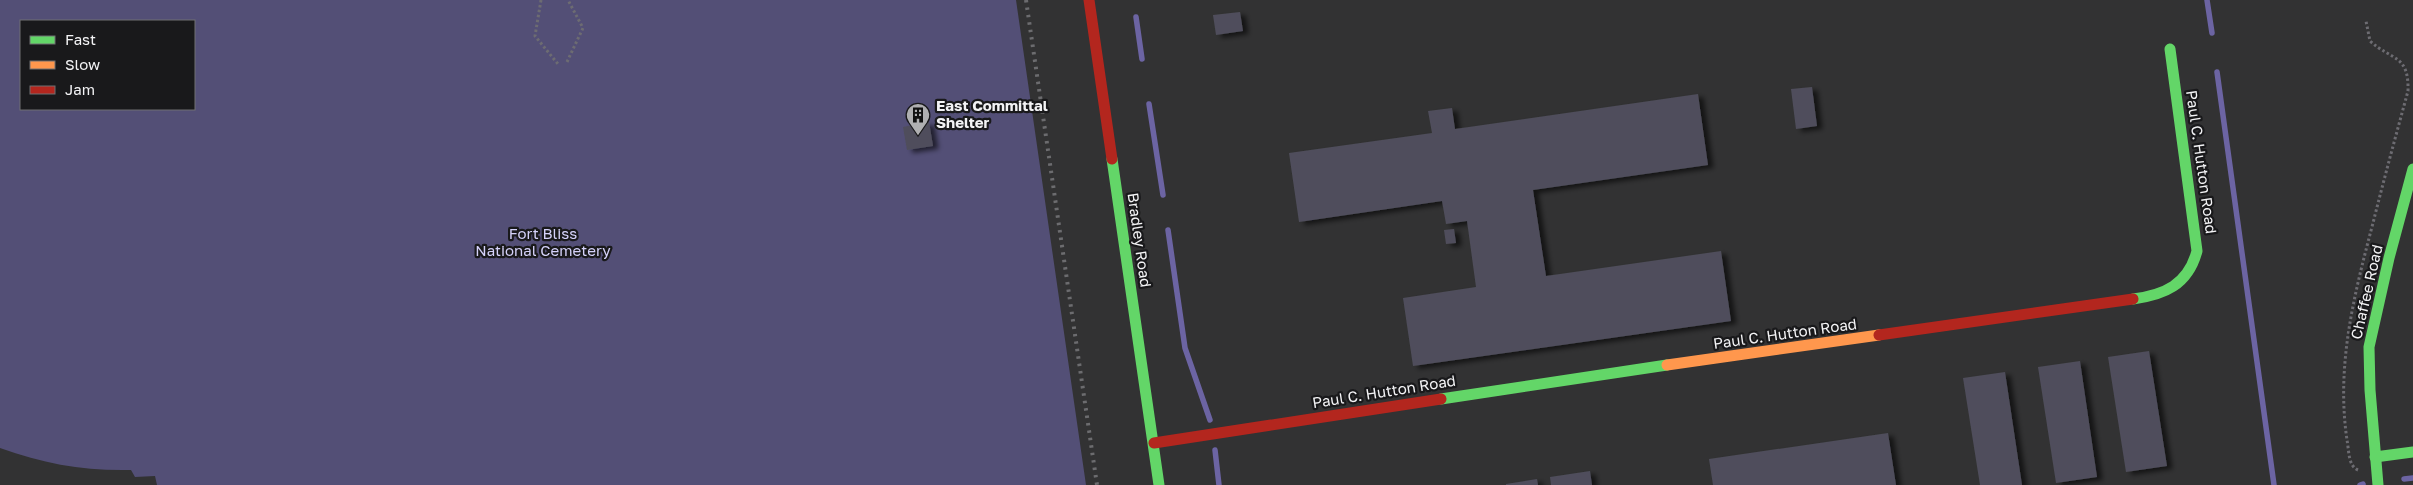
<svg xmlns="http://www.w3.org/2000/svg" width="2413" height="485" viewBox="0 0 2413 485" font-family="'Golos Text',sans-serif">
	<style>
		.green { fill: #534f76; fill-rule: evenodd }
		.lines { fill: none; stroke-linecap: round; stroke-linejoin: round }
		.stream { stroke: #6c64a3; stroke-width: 5.5 }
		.building { fill: #4f4e5b; filter: url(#shadow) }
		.path { stroke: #6d6c72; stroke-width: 3; stroke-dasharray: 2.5 2.5; stroke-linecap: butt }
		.fast { stroke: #63d668; stroke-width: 11 }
		.slow { stroke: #ff974d; stroke-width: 11 }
		.jam { stroke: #b3261e; stroke-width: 11 }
		.rail { stroke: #6c6c6f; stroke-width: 4; stroke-dasharray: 2.5 5; stroke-linecap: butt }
		.labels { text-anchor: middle; stroke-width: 4.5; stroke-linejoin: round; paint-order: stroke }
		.poi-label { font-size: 15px; font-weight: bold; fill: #f3f3f5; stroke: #19191b; text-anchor: start }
		.street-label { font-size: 15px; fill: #f3f3f5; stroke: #19191b }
		.park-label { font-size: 15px; fill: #d5d2fa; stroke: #19191b }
	</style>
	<defs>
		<filter id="shadow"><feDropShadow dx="5.5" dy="3" stdDeviation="2.5" flood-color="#0009"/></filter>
	</defs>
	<rect width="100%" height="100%" fill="#323233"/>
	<path class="green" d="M0,0H1016L1086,485H157L155,476L135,477L131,470C83,471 45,464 0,448ZM21,21H194V109H21Z"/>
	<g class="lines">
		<g class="stream">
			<polyline points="2207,0 2212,33"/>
			<polyline points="1136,17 1142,59"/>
			<polyline points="2217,72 2274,485"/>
			<polyline points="1149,104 1163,195"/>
			<polyline points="1168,230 1185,348 1210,420"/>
			<polyline points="1215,450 1219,485"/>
			<polyline points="2404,479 2413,478"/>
			<polyline points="2360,485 2363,484"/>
		</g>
	</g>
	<g class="building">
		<polygon points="1240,12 1243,31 1216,35 1213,15"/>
		<polygon points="1812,87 1817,126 1796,129 1791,89"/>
		<polygon points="1698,94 1708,165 1533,190 1546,276 1721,251 1731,321 1413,366 1403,298 1476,287 1467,221 1446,224 1442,201 1299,222 1289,153 1432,133 1428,111 1452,108 1455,129"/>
		<polygon points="929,122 933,146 907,150 903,127"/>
		<polygon points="1454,229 1456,243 1446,244 1444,230"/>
		<polygon points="2149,351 2167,466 2126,472 2108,357"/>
		<polygon points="2080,361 2097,477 2056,483 2038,367"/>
		<polygon points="2005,372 2022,485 1980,485 1963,378"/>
		<polygon points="1888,433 1896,485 1713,485 1709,459"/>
		<polygon points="1590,471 1592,485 1551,485 1550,477"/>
		<polygon points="1537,479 1538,485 1506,485 1506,484"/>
	</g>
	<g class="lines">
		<g class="path">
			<polyline points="541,0 535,36 558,64"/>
			<polyline points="567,62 583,28 568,0"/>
			<path d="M2358,470C2348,466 2349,450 2347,440C2336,365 2354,295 2373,223C2384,179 2396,135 2408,91C2409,54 2392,61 2370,41L2366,21"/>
		</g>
		<g class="fast">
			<polyline points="1112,159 1159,485"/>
			<path d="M2133,299C2164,295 2188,285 2197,251L2170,49"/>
			<polyline points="1441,399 1667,365"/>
			<polyline points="2375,457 2413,452"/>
			<polyline points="2378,485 2370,390 2369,347 2389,258 2413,169"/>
		</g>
		<polyline class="slow" points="1667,365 1879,335"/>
		<g class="jam">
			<polyline points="1089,0 1112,159"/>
			<polyline points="1879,335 2133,299"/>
			<polyline points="1154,443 1441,399"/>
		</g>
		<polyline class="rail" points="1026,0 1097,485"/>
	</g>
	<defs>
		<g id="building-pin" transform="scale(1.25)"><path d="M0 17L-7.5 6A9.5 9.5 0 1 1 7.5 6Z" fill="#afafb1" stroke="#19191b"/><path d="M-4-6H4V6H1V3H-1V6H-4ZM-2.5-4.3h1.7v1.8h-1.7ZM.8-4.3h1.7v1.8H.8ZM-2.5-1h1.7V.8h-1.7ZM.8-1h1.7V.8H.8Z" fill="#111"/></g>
	</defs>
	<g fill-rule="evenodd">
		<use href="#building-pin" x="918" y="115"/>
	</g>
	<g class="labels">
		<g class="poi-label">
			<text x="936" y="111">East Committal<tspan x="936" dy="17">Shelter</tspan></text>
		</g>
		<g class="street-label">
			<text transform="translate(2201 162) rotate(82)" y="5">Paul C. Hutton Road</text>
			<text transform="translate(1139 240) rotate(82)" y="5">Bradley Road</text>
			<text transform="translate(2367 292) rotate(-77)" y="5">Chaffee Road</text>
			<text transform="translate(1785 334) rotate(-8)" y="5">Paul C. Hutton Road</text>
			<text transform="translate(1384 392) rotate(-9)" y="5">Paul C. Hutton Road</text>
		</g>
		<g class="park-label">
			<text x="543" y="239">Fort Bliss<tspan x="543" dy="17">National Cemetery</tspan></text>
		</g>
	</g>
	<rect x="20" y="20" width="175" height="90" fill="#19191b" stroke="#707072"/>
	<rect x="30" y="36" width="25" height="8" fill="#63d668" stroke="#707072"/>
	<text x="65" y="45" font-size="15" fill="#f3f3f5">Fast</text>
	<rect x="30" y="61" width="25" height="8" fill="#ff974d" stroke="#707072"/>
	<text x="65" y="70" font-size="15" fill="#f3f3f5">Slow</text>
	<rect x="30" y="86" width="25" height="8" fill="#b3261e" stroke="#707072"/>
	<text x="65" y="95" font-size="15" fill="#f3f3f5">Jam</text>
</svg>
